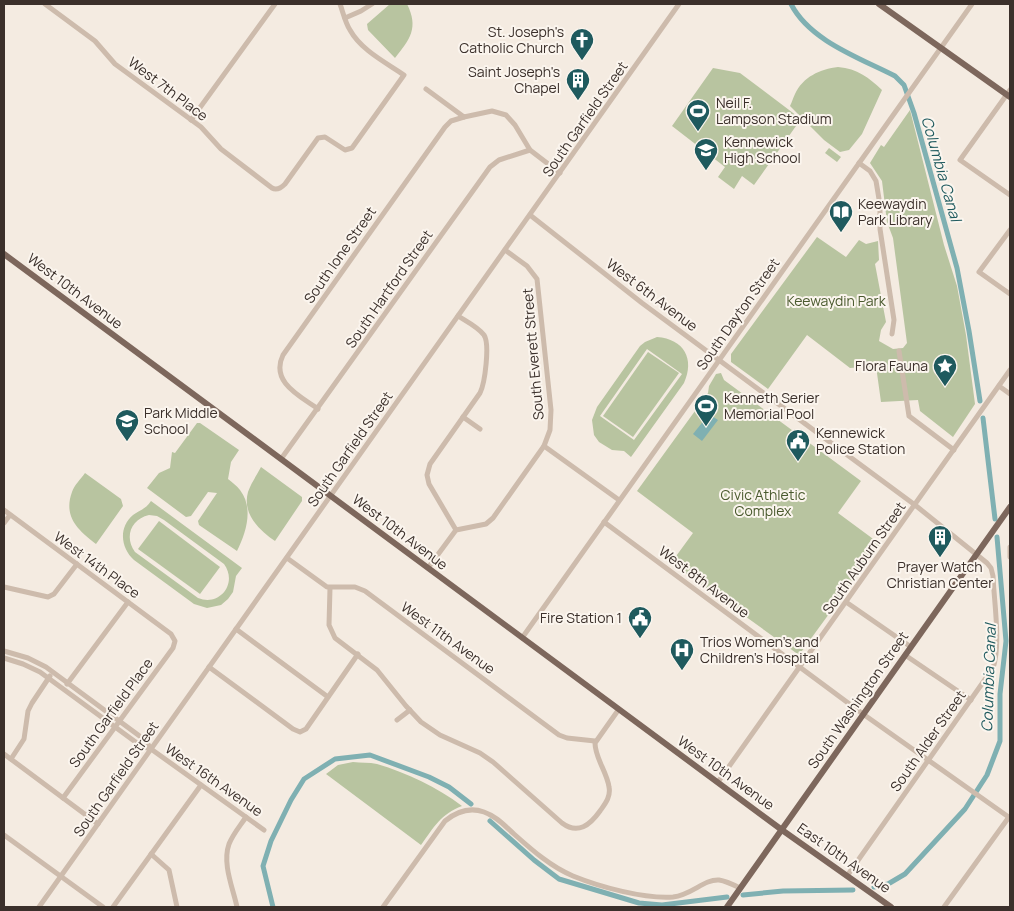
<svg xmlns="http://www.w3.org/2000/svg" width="1014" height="911" viewBox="0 0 1014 911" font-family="Manrope,sans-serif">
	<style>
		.green { fill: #b8c4a0; fill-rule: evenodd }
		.water { fill: #7fb0b2 }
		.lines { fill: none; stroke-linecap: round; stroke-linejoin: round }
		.canal { stroke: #7fb0b2; stroke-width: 5 }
		.minor { stroke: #cdbbac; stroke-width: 5 }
		.major { stroke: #7d675c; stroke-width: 6 }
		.labels { text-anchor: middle; stroke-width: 4; stroke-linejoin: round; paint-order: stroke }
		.poi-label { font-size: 14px; fill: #3b302b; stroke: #fbf5ee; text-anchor: start }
		.street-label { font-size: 14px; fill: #3b302b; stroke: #fbf5ee }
		.park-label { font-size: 14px; fill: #4a5a2e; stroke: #fbf5ee }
		.water-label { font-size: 15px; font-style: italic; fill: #1f5a5e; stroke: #fbf5ee }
	</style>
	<rect width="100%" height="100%" fill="#f4ebe1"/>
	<g class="green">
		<path d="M390,4H407C419,28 410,39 395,58L368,30L367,24Z"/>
		<path d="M838,67C858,69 868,77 882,90L862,134L849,150L840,152L824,140L790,106C792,102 793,98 795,94C803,77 820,69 838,67Z"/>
		<polygon points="713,68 740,73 801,119 754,185 742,176 734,189 718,177 725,167 672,126"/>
		<polygon points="910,110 944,245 957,286 966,335 975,404 953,437 920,411 918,400 881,402 876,366 850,368 807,335 768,389 731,362 731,354 817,237 846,257 859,240 866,244 878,241 879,260 875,264 886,322 881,330 879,341 893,349 903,348 907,343 893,238 887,222 882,181 870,163 881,145 884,147"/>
		<polygon points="829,148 841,157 837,162 825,153"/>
		<path d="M657,337C684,339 695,359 684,383L631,457L624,451L612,450L599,442L594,435L592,420L597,407L640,346L645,342ZM647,349L682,374L634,440L600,416Z"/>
		<polygon points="648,352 679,373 633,437 603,416"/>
		<polygon points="721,373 724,380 861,481 838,513 880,544 799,655 671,563 693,533 637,491 708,393 709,386 716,374"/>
		<path d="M197,423H200L239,450L231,462L228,479C232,482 237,486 240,490C254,508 246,533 237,551L199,525L198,521L217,493L208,492L191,516L186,517L147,488L159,473L170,468L172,452L175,453Z"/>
		<path d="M261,467L302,497V501L275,541C259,530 242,514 248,492C251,483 257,475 261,467Z"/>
		<path d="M85,473L121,499L123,506L96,544C78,530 63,517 72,492C74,485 81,479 85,473Z"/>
		<path d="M151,501L242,568L236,576L233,592L228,599L221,605L207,608L194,604L134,560C121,548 118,528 133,515C140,510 146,509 151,501ZM149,515L157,516L164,520L224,564C238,583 220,607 198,598L135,552C124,537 131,519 149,515Z"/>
		<polygon points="159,521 220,567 200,594 138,549"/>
		<path d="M353,762C361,763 369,762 377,764C407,773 437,787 462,806C441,814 434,827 421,845L326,774L338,765Z"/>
	</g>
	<polygon class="water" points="709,414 718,420 702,441 693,434"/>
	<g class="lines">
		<g class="canal">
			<path d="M791,4C810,41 860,58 895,76L904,85L914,113L957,268L969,331L980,401"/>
			<polyline points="983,418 995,519"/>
			<polyline points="490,821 534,860 559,879 639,903 662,905 727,897"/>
			<polyline points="874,887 888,884 905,874 965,809 987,775 1000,741 1000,694 1006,641 997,537"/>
			<polyline points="743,895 783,891 853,890"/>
			<polyline points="273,907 263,866 271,841 291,800 304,779 335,759 370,755 429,777 449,787 471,804"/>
		</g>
		<g class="minor">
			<path d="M45,4L95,41L115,64L201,127L221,149L272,188C277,191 281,188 285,184L318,138L325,137L345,150L352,148L404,75C385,62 361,50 350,30C345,22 343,12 340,4"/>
			<polyline points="345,18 361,11 372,4"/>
			<polyline points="426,89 464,117 492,111 506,115 515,125 530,150 560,173"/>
			<polyline points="1010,90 960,160 1010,195"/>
			<polyline points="191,120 275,4"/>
			<polyline points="859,163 870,171 876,181 880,205 880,229 894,320 892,334"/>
			<path d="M530,215L642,303L915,505L987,563L991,568L993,576C994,601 1001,645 993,668L847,876"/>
			<polyline points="1010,230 979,272 1010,294"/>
			<polyline points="899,351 909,416 954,450"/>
			<polyline points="999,386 1010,394"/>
			<path d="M318,409C300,396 270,382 283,355L445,127L451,121L464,117"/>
			<polyline points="463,417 480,429"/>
			<polyline points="544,446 619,500"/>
			<polyline points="281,459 490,167 499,160 530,150"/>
			<polyline points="4,510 171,634 175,641 173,648 63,798"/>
			<polyline points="604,522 863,714 1010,818"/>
			<polyline points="4,523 10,515"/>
			<path d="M456,530L429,484L427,475L430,464L480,393C485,383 490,344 484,335C478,327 466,321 458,316"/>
			<polyline points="1010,547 1010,557"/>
			<polyline points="287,558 327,587 355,587 365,591 559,735 567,738 595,741"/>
			<polyline points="428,568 456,530 486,524 493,518 544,446 550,430 551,410 537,279 527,266 505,250"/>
			<polyline points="4,587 48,597 54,594 77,564"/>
			<path d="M330,588L329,625L335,638L377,670L406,706L421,722L440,735L480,753L493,762L562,823C578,835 590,825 600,811C605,804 611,797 609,787C607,772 595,758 595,743L619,709"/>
			<polyline points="846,602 911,647"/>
			<polyline points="236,629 328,697"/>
			<polyline points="522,638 972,4"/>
			<polyline points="4,651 28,658 46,667 145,740 151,749"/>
			<polyline points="905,655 971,700"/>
			<polyline points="4,658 23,664 40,672 141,746 151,749 264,830"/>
			<polyline points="209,667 293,729 300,732 306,729 358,654"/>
			<polyline points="67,684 128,602"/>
			<polyline points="397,720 410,710"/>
			<polyline points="4,754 98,824"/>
			<polyline points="11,759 24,739 28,711 32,703 50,676"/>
			<polyline points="718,782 1010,370"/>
			<polyline points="4,835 103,907"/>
			<polyline points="151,854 169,870 177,907"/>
			<polyline points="39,907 679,4"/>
			<polyline points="113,907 201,785"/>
			<path d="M237,907C233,888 222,864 229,844C233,834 240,826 246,817"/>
			<path d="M383,907L445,821C456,812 470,807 484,812C496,816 505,826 514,834C532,850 551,867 573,876C600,887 644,899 673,897C692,895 704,879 719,880C726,881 734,885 740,888"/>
			<polyline points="944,907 1009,817"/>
		</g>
		<g class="major">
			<polyline points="879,4 1010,97"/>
			<polyline points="4,254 782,830 891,907"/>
			<polyline points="727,907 1010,507"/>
		</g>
	</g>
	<defs>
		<g id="church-pin" transform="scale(1.25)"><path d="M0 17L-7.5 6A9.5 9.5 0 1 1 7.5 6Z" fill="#1f5a5e" stroke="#fbf5ee"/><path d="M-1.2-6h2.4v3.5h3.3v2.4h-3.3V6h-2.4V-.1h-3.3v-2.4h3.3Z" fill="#fff"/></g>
		<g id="building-pin" transform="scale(1.25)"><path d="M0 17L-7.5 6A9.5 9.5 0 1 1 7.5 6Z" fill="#1f5a5e" stroke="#fbf5ee"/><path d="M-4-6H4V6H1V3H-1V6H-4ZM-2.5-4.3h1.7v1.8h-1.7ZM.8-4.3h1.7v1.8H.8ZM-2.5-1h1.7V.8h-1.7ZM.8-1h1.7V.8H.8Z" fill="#fff"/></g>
		<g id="stadium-pin" transform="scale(1.25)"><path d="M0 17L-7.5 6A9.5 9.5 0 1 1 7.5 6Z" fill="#1f5a5e" stroke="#fbf5ee"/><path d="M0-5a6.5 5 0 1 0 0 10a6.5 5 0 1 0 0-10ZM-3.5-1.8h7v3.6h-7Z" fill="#fff"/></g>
		<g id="school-pin" transform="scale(1.25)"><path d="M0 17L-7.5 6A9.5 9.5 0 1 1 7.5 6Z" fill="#1f5a5e" stroke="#fbf5ee"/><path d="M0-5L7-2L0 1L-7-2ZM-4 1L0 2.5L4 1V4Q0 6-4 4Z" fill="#fff"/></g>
		<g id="library-pin" transform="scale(1.25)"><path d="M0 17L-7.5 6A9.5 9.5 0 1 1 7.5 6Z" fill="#1f5a5e" stroke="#fbf5ee"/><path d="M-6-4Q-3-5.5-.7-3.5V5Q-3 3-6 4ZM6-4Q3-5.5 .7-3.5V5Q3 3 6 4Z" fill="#fff"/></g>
		<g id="sight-pin" transform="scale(1.25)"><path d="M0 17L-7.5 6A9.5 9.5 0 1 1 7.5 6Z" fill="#1f5a5e" stroke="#fbf5ee"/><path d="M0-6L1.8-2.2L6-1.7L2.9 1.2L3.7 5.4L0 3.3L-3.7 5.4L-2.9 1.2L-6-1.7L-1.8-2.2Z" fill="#fff"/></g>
		<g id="civic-pin" transform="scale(1.25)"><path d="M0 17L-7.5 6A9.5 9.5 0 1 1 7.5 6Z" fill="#1f5a5e" stroke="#fbf5ee"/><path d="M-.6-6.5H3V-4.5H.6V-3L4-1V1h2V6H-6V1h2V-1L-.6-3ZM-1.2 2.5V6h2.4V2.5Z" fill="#fff"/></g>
		<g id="hospital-pin" transform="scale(1.25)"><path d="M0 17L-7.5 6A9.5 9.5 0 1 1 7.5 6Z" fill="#1f5a5e" stroke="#fbf5ee"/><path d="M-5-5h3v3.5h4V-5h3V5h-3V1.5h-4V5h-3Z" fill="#fff"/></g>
	</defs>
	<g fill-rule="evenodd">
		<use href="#church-pin" x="582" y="40"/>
		<use href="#building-pin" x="578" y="80"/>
		<use href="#stadium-pin" x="698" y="111"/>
		<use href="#school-pin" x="706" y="150"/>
		<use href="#library-pin" x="841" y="212"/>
		<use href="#sight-pin" x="945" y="366"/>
		<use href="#stadium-pin" x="706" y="406"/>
		<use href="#school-pin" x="127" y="421"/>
		<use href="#civic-pin" x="798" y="441"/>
		<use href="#building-pin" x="940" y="537"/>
		<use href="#civic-pin" x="640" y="618"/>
		<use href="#hospital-pin" x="682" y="650"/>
	</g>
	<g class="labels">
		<g class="poi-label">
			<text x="564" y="37" text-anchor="end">St. Joseph's<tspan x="564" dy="16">Catholic Church</tspan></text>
			<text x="560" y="77" text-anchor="end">Saint Joseph's<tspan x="560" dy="16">Chapel</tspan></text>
			<text x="716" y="108">Neil F.<tspan x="716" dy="16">Lampson Stadium</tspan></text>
			<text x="724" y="147">Kennewick<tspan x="724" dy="16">High School</tspan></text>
			<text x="858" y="209">Keewaydin<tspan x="858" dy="16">Park Library</tspan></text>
			<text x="928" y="371" text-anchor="end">Flora Fauna</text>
			<text x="724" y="403">Kenneth Serier<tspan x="724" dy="16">Memorial Pool</tspan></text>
			<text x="144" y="418">Park Middle<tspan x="144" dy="16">School</tspan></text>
			<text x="816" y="438">Kennewick<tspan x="816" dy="16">Police Station</tspan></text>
			<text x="940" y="572" text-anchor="middle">Prayer Watch<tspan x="940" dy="16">Christian Center</tspan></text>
			<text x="622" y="623" text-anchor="end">Fire Station 1</text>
			<text x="700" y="647">Trios Women's and<tspan x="700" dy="16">Children's Hospital</tspan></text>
		</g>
		<g class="street-label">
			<text transform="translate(168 89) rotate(37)" y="5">West 7th Place</text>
			<text transform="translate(585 119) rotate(-55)" y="5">South Garfield Street</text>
			<text transform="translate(340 255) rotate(-55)" y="5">South Ione Street</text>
			<text transform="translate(389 289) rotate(-55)" y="5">South Hartford Street</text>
			<text transform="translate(75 291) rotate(37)" y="5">West 10th Avenue</text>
			<text transform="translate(652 295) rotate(37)" y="5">West 6th Avenue</text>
			<text transform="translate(738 314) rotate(-55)" y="5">South Dayton Street</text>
			<text transform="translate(533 354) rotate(-95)" y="5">South Everett Street</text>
			<text transform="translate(350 449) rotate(-55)" y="5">South Garfield Street</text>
			<text transform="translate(400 532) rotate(37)" y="5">West 10th Avenue</text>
			<text transform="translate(864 558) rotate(-55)" y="5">South Auburn Street</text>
			<text transform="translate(97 565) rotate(36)" y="5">West 14th Place</text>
			<text transform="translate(704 582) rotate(37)" y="5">West 8th Avenue</text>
			<text transform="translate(448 638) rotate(36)" y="5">West 11th Avenue</text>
			<text transform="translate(858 700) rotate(-55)" y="5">South Washington Street</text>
			<text transform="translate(111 713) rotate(-54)" y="5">South Garfield Place</text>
			<text transform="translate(928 741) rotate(-55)" y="5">South Alder Street</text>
			<text transform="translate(726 773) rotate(36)" y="5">West 10th Avenue</text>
			<text transform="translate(116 779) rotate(-55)" y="5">South Garfield Street</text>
			<text transform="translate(214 780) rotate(35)" y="5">West 16th Avenue</text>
			<text transform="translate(844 858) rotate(35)" y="5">East 10th Avenue</text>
		</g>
		<g class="park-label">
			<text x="836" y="306">Keewaydin Park</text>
			<text x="763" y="500">Civic Athletic<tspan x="763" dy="16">Complex</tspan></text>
		</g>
		<g class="water-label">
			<text transform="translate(941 169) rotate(74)" y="5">Columbia Canal</text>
			<text transform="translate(989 678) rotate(-88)" y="5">Columbia Canal</text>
		</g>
	</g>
	<rect width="1014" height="911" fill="none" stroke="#3b302b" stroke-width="10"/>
</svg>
